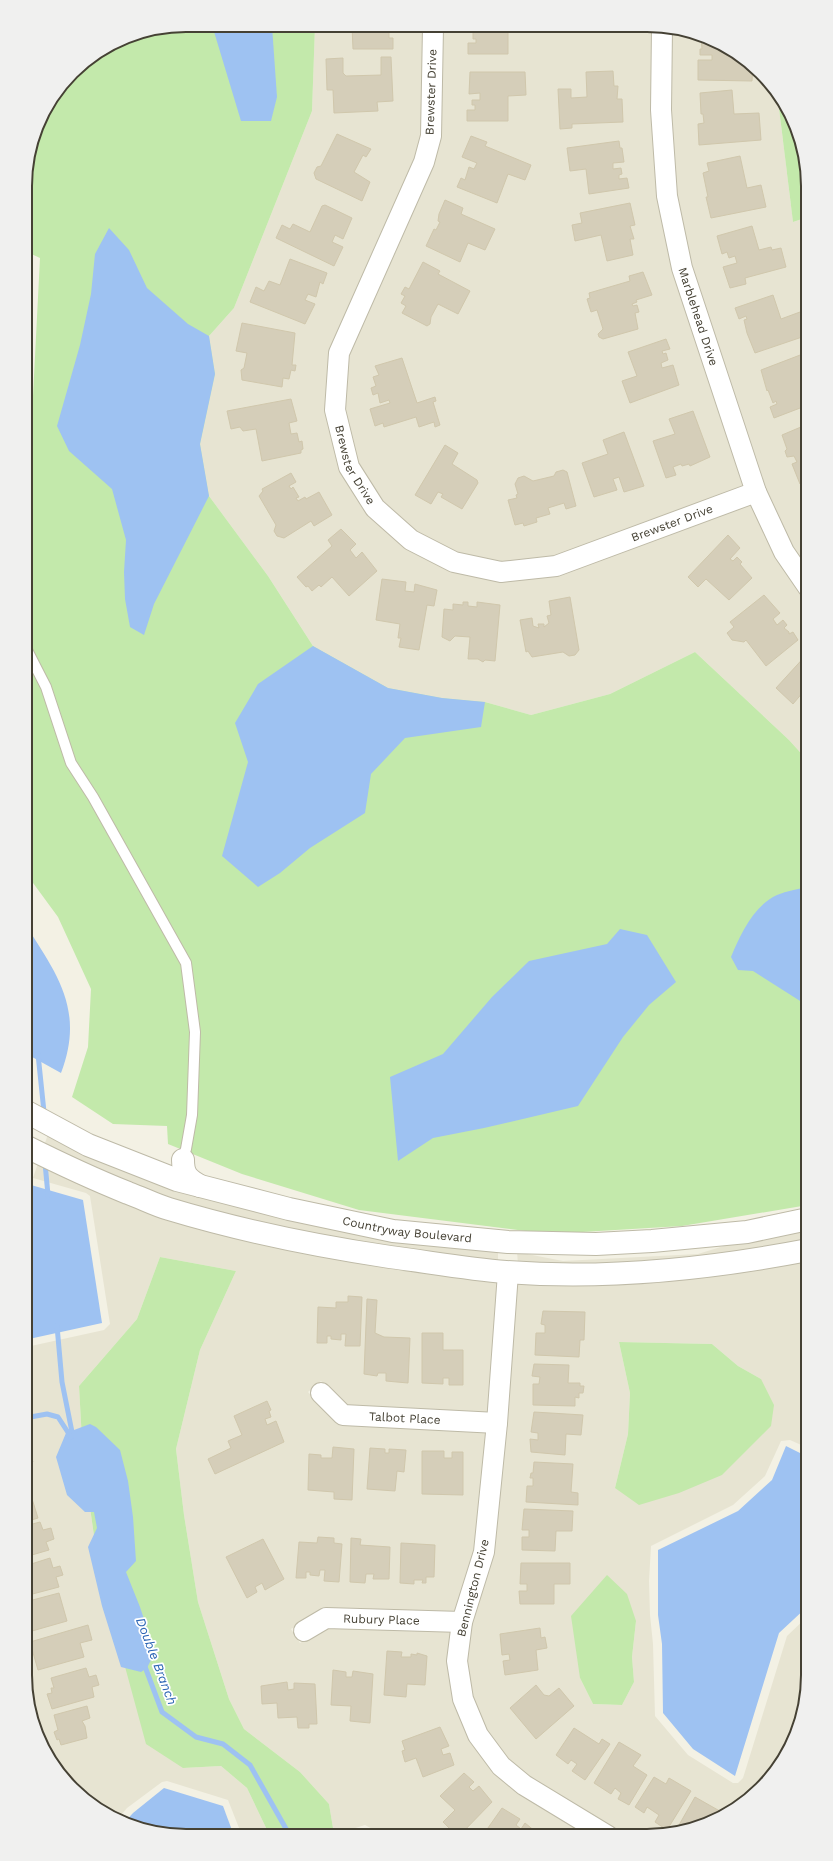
<svg xmlns="http://www.w3.org/2000/svg" width="833" height="1861" viewBox="0 0 833 1861" font-family="'Work Sans',sans-serif">
	<style>
		.residential { fill: #e7e4d2; fill-rule: evenodd }
		.green { fill: #c3e9ab }
		.water { fill: #9ec2f2 }
		.lines { fill: none; stroke-linecap: round; stroke-linejoin: round }
		.stream { stroke: #9ec2f2; stroke-width: 5 }
		.building { fill: #d5ceb9; stroke: #d0c7ac }
		.service-casing { stroke: #bebaa7; stroke-width: 12 }
		.minor-casing { stroke: #bebaa7; stroke-width: 22 }
		.tertiary-casing { stroke: #bebaa7; stroke-width: 24 }
		.service { stroke: #fff; stroke-width: 10 }
		.minor { stroke: #fff; stroke-width: 20 }
		.tertiary { stroke: #fff; stroke-width: 22 }
		.labels { text-anchor: middle; stroke-width: 3.5; stroke-linejoin: round; paint-order: stroke }
		.street-label { font-size: 12px; fill: #454134; stroke: #fff }
		.water-label { font-size: 13px; font-style: italic; fill: #2a64b4; stroke: #fff }
		.rim { fill: none; stroke: #454134; stroke-width: 2 }
	</style>
	<rect width="100%" height="100%" fill="#f3f1e4"/>
	<g class="residential">
		<polygon points="315,26 678,28 718,41 753,65 777,92 793,222 808,217 808,761 789,740 695,652 610,694 531,715 485,702 442,698 388,688 313,646 268,576 209,496 200,444 215,374 209,336 234,308 312,111"/>
		<polygon points="48,1134 83,1152 498,1250 498,1263 346,1243 171,1201 44,1146"/>
		<polygon points="38,1163 72,1179 497,1280 489,1414 348,1406 321,1381 308,1392 336,1421 487,1431 475,1550 455,1614 322,1611 291,1629 300,1643 329,1627 452,1630 470,1740 591,1836 382,1834 365,1825 349,1830 344,1834 334,1834 329,1804 300,1772 244,1729 229,1699 198,1602 184,1515 176,1449 200,1350 236,1271 160,1257 137,1319 79,1386 83,1458 99,1571 183,1768 221,1766 247,1788 269,1834 241,1833 228,1800 167,1781 162,1782 127,1808 117,1820 80,1796 47,1756 31,1717 25,1675 25,1345 31,1346 104,1330 110,1324 90,1196 86,1193 33,1178"/>
		<polygon points="808,1228 808,1242 751,1253 597,1266 518,1264 517,1252 563,1261 698,1254 740,1241"/>
		<path d="M808,1259V1448L790,1440L781,1441L765,1476L733,1505L651,1546L649,1581L650,1615L653,1644L655,1716L688,1755L733,1783H738L743,1778L787,1636L808,1616V1686L796,1737L775,1773L736,1809L689,1830L647,1836H625L531,1778L509,1760L486,1731L472,1697L466,1660L471,1623L494,1552L508,1415L516,1281ZM619,1342L712,1344L738,1366L761,1379L615,1488L628,1434L630,1393ZM636,1621L632,1657L634,1682L622,1705L593,1704L580,1678Z"/>
	</g>
	<g class="green">
		<polygon points="186,25 315,26 312,111 234,308 209,336 215,374 200,444 209,496 268,576 313,646 388,688 442,698 485,702 531,715 610,694 695,652 789,740 808,761 808,1205 682,1226 549,1234 359,1210 242,1174 168,1144 167,1126 113,1124 72,1097 88,1047 91,989 58,917 25,872 25,618 30,455 40,258 25,251 25,175 42,114 80,65 124,37"/>
		<polygon points="777,92 781,97 802,144 808,186 808,217 793,222"/>
		<polygon points="160,1257 236,1271 200,1350 176,1449 184,1515 198,1602 229,1699 244,1729 300,1772 329,1804 334,1834 269,1834 247,1788 221,1766 183,1768 146,1744 99,1571 83,1458 79,1386 137,1319"/>
		<polygon points="619,1342 712,1344 738,1366 761,1379 774,1405 771,1426 722,1475 679,1493 639,1505 615,1488 628,1434 630,1393"/>
		<polygon points="607,1575 627,1594 636,1621 632,1657 634,1682 622,1705 593,1704 580,1678 571,1616"/>
	</g>
	<g class="water">
		<polygon points="212,25 272,26 277,97 271,121 241,121"/>
		<polygon points="109,228 129,250 147,288 188,324 209,336 215,374 200,444 209,496 154,604 144,635 130,627 125,599 124,572 126,540 112,489 69,451 57,426 80,345 91,294 95,254"/>
		<polygon points="313,646 388,688 442,698 485,702 481,727 405,738 371,774 365,813 310,848 280,873 258,887 222,856 248,762 235,723 258,684"/>
		<path d="M808,887V1006L753,971L738,970L731,957C740,935 754,905 777,895C787,891 798,889 808,887Z"/>
		<path d="M25,924C57,974 85,1010 61,1073L25,1053Z"/>
		<polygon points="620,929 647,935 676,982 649,1005 623,1037 578,1106 484,1128 433,1138 398,1161 390,1077 443,1054 492,997 529,961 607,944"/>
		<polygon points="31,1185 83,1200 102,1323 29,1339"/>
		<polygon points="90,1424 96,1427 120,1450 128,1481 133,1517 136,1561 126,1572 140,1607 155,1652 147,1668 141,1672 121,1667 102,1606 88,1547 97,1528 94,1512 85,1512 67,1495 56,1457 66,1433"/>
		<polygon points="786,1446 808,1457 808,1606 779,1633 735,1776 693,1749 663,1713 662,1644 658,1615 658,1550 738,1511 772,1480"/>
		<polygon points="164,1788 223,1806 233,1833 155,1833 124,1823 133,1813"/>
	</g>
	<g class="lines">
		<g class="stream">
			<polyline points="25,915 27,930"/>
			<polyline points="38,1054 44,1112"/>
			<polyline points="45,1163 48,1195"/>
			<polyline points="57,1326 62,1382 73,1437"/>
			<polyline points="25,1418 47,1414 58,1417 71,1437"/>
			<polyline points="144,1664 162,1712 196,1737 223,1744 250,1765 289,1834"/>
		</g>
	</g>
	<g class="building">
		<polygon points="352,26 392,26 392,30 389,30 389,38 393,38 393,49 353,49"/>
		<polygon points="473,27 525,27 525,28 508,28 508,54 468,54 468,43 476,43 476,39 473,39"/>
		<polygon points="701,36 718,41 738,55 738,59 744,59 753,64 752,81 698,80 698,60 712,60 712,55 700,55 700,49 702,49"/>
		<polygon points="381,57 391,57 393,101 377,102 378,111 334,113 333,90 327,90 326,59 343,58 343,73 346,76 381,75"/>
		<polygon points="613,71 614,86 618,86 617,99 622,99 623,122 572,124 572,128 560,129 558,89 571,89 571,98 587,97 586,72"/>
		<polygon points="470,72 525,72 526,95 508,96 508,121 467,121 467,110 475,110 475,105 472,105 472,100 480,100 480,93 469,94"/>
		<polygon points="732,90 734,114 759,113 761,140 699,145 698,124 704,123 703,114 701,114 700,93"/>
		<polygon points="337,134 371,149 366,157 363,155 354,172 370,182 362,201 316,179 314,173 317,167 321,166"/>
		<polygon points="471,136 487,142 485,146 531,165 525,180 508,174 497,203 457,187 461,178 465,180 469,167 474,169 477,163 462,157"/>
		<polygon points="619,141 620,148 622,148 624,162 613,163 613,169 621,168 622,174 619,175 619,179 627,178 629,188 589,194 586,169 570,171 567,148"/>
		<polygon points="740,156 747,188 761,185 766,207 711,218 706,197 708,197 703,173 709,171 707,163"/>
		<polygon points="445,200 463,208 461,214 495,229 485,250 468,243 460,262 426,246 434,229 436,230 440,222 438,221 439,214"/>
		<polygon points="630,203 635,225 630,226 634,239 630,239 633,255 607,261 601,235 575,241 572,225 582,223 580,213"/>
		<polygon points="325,205 352,218 343,239 335,235 332,242 343,247 334,266 276,238 282,225 290,229 293,224 310,232 322,206"/>
		<polygon points="752,226 759,250 771,247 772,250 781,248 786,267 745,278 746,284 730,288 723,267 737,263 735,256 729,258 727,252 722,254 717,236"/>
		<polygon points="290,259 327,273 323,284 320,282 316,297 308,294 305,300 315,304 305,324 250,302 256,287 264,291 269,281 280,285"/>
		<polygon points="423,262 440,271 438,274 470,291 458,314 438,304 431,317 430,324 427,326 402,313 406,306 401,303 405,296 401,294 405,287 409,289"/>
		<polygon points="643,272 652,295 636,300 637,302 632,304 633,306 637,305 639,312 635,313 638,329 603,339 599,337 598,334 603,329 597,310 591,312 587,299 590,298 589,293 630,281 629,276"/>
		<polygon points="773,295 781,319 800,312 808,335 755,353 747,333 744,320 747,319 746,316 739,319 735,308"/>
		<polygon points="242,323 295,333 292,365 296,365 295,371 291,370 289,379 283,378 282,387 242,380 241,370 244,368 247,353 236,351"/>
		<polygon points="666,339 670,349 662,351 663,354 666,353 668,360 661,363 662,368 673,365 679,385 630,403 622,381 637,376 628,352"/>
		<polygon points="808,352 808,378 802,380 808,395 808,405 774,418 770,407 777,404 776,401 773,403 768,390 767,391 761,370"/>
		<polygon points="402,358 417,403 435,397 436,401 433,402 440,425 435,427 434,422 419,427 416,417 384,427 383,423 375,426 370,409 390,403 389,400 380,403 378,393 373,395 371,388 376,386 373,377 379,375 375,366"/>
		<polygon points="291,399 297,421 289,423 291,434 297,433 299,442 302,441 303,449 301,450 301,453 262,461 256,429 243,431 240,427 231,429 227,411"/>
		<polygon points="693,411 710,457 690,466 689,464 682,466 681,464 673,467 676,475 666,478 653,441 675,434 669,419"/>
		<polygon points="808,424 808,481 800,484 792,464 797,462 794,456 787,457 785,451 787,449 782,435"/>
		<polygon points="624,432 644,486 624,492 619,477 613,479 617,490 594,497 582,463 608,454 603,440"/>
		<polygon points="445,445 458,453 452,464 477,480 478,483 462,509 441,497 443,494 438,492 431,504 415,495"/>
		<polygon points="563,470 567,472 576,506 566,509 564,503 548,508 550,514 536,518 537,522 524,526 523,523 515,525 508,500 517,498 516,495 518,494 515,484 518,478 524,476 533,481 554,476 556,472"/>
		<polygon points="291,473 296,482 289,486 291,489 293,487 299,497 296,498 298,501 305,497 306,499 319,492 332,515 314,526 311,521 284,538 277,536 274,531 276,525 259,496 263,491 262,489"/>
		<polygon points="341,529 356,544 350,550 356,558 362,552 377,571 349,596 332,577 321,587 319,585 312,591 308,586 306,587 297,577 332,546 328,540"/>
		<polygon points="728,535 740,548 730,559 733,561 737,557 742,562 740,564 752,578 729,600 706,579 698,587 688,577"/>
		<polygon points="382,579 406,582 405,591 414,592 415,584 437,590 434,606 427,605 419,650 399,647 401,638 398,638 400,624 376,620"/>
		<polygon points="764,595 780,613 773,619 777,625 783,620 787,625 784,628 789,632 789,634 793,632 798,640 766,666 746,640 744,642 732,640 727,633 734,627 730,622"/>
		<polygon points="570,597 579,650 575,655 569,656 563,652 532,657 528,651 526,652 520,620 532,618 533,626 539,628 538,624 544,624 544,627 549,623 547,616 551,615 549,601"/>
		<polygon points="463,602 468,602 468,606 477,607 477,602 500,605 495,661 485,660 483,662 478,659 468,659 470,637 455,636 450,641 442,637 444,609 453,610 453,604 463,605"/>
		<polygon points="808,653 808,695 804,691 793,704 776,688"/>
		<polygon points="348,1296 362,1297 360,1346 345,1346 346,1334 341,1334 341,1340 331,1339 331,1336 327,1336 327,1343 317,1343 318,1307 336,1308 336,1302 348,1302"/>
		<polygon points="367,1299 377,1300 375,1333 384,1337 410,1338 408,1383 386,1381 386,1373 378,1373 377,1376 364,1374"/>
		<polygon points="543,1311 585,1312 584,1340 580,1340 579,1357 535,1355 536,1333 545,1333 545,1325 541,1324"/>
		<polygon points="422,1333 443,1333 443,1350 463,1350 463,1385 449,1385 449,1378 443,1378 443,1384 422,1383"/>
		<polygon points="534,1364 569,1365 568,1383 580,1383 580,1386 584,1386 583,1393 579,1393 579,1398 575,1397 575,1406 533,1405 533,1384 539,1384 540,1377 532,1376"/>
		<polygon points="267,1401 271,1410 269,1411 271,1417 265,1419 267,1425 276,1421 284,1442 215,1474 208,1459 231,1448 228,1441 242,1435 234,1416"/>
		<polygon points="534,1412 583,1415 581,1435 566,1434 565,1455 531,1452 530,1439 538,1440 538,1433 531,1432"/>
		<polygon points="333,1447 354,1449 352,1500 334,1499 334,1492 308,1490 309,1454 321,1455 321,1458 332,1458"/>
		<polygon points="28,1448 33,1462 26,1464 30,1478 25,1480 25,1449"/>
		<polygon points="370,1448 385,1449 385,1453 389,1453 389,1449 406,1450 404,1472 397,1471 395,1491 367,1489"/>
		<polygon points="422,1451 444,1451 444,1458 452,1458 452,1452 463,1452 463,1495 422,1494"/>
		<polygon points="534,1462 573,1464 571,1492 578,1493 578,1505 526,1502 527,1486 533,1486 533,1478 530,1478 531,1473 533,1473"/>
		<polygon points="28,1486 38,1518 25,1522 25,1487"/>
		<polygon points="524,1509 573,1511 572,1531 556,1531 555,1551 522,1550 522,1537 529,1537 529,1530 522,1530"/>
		<polygon points="40,1522 43,1530 51,1528 54,1539 46,1542 49,1550 25,1557 25,1526"/>
		<polygon points="318,1537 334,1538 334,1543 342,1544 339,1582 324,1581 325,1570 320,1570 319,1576 310,1575 310,1572 306,1572 306,1578 296,1578 299,1542 317,1543"/>
		<polygon points="351,1538 361,1539 360,1545 390,1547 389,1579 373,1579 374,1574 366,1574 365,1583 350,1582"/>
		<polygon points="263,1539 284,1579 265,1590 262,1583 255,1587 257,1592 247,1598 226,1557"/>
		<polygon points="401,1543 435,1545 434,1577 426,1577 426,1583 422,1583 423,1580 414,1580 414,1584 400,1583"/>
		<polygon points="50,1558 53,1568 60,1566 63,1575 56,1577 59,1587 25,1596 25,1566"/>
		<polygon points="521,1563 570,1563 570,1584 554,1584 554,1604 520,1604 519,1591 527,1591 527,1584 520,1584"/>
		<polygon points="59,1593 67,1621 25,1633 25,1602"/>
		<polygon points="88,1625 92,1640 80,1643 84,1657 38,1670 30,1642"/>
		<polygon points="540,1628 541,1638 545,1637 547,1648 536,1650 538,1670 505,1675 503,1661 510,1660 509,1654 502,1655 500,1634"/>
		<polygon points="387,1651 402,1652 401,1657 411,1657 411,1654 417,1655 417,1653 427,1656 425,1685 407,1684 406,1697 384,1695"/>
		<polygon points="86,1668 89,1677 96,1675 99,1685 92,1687 94,1697 52,1709 47,1694 52,1693 51,1688 54,1688 51,1678"/>
		<polygon points="333,1670 346,1672 346,1677 352,1677 353,1671 373,1674 370,1723 350,1721 351,1706 331,1705"/>
		<polygon points="287,1682 288,1690 294,1689 294,1683 315,1684 317,1724 309,1724 309,1728 298,1728 297,1717 278,1718 277,1703 262,1704 261,1686"/>
		<polygon points="536,1685 544,1695 549,1696 559,1688 574,1706 536,1739 510,1708"/>
		<polygon points="87,1706 90,1718 82,1721 85,1726 87,1738 61,1745 59,1739 57,1740 54,1732 58,1730 54,1715"/>
		<polygon points="440,1727 449,1746 441,1749 443,1755 450,1753 454,1765 423,1777 416,1758 405,1762 402,1751 405,1750 402,1741"/>
		<polygon points="574,1728 599,1744 602,1739 610,1744 585,1780 572,1771 577,1764 571,1760 568,1764 556,1755"/>
		<polygon points="619,1742 641,1755 633,1766 647,1775 629,1805 618,1799 621,1793 615,1788 611,1794 594,1783"/>
		<polygon points="464,1773 474,1782 469,1787 473,1791 479,1786 492,1802 460,1835 456,1835 443,1822 455,1810 440,1796"/>
		<polygon points="654,1777 666,1784 669,1778 691,1791 667,1830 655,1822 659,1815 647,1807 644,1813 635,1807"/>
		<polygon points="695,1797 725,1814 689,1830 675,1832"/>
		<polygon points="502,1808 520,1819 516,1825 521,1829 525,1823 536,1832 533,1835 483,1835"/>
	</g>
	<g class="lines">
		<g class="service-casing">
			<polyline id="service" points="25,646 46,687 71,763 93,797 186,963 195,1032 192,1115 186,1149 181,1162"/>
		</g>
		<g class="minor-casing">
			<g id="minor">
				<path id="s1" d="M433,27L431,136L424,162L339,353L335,410L349,467L375,508L411,540L454,562L501,572L556,566L756,492"/>
				<path id="s2" d="M662,28L661,110L667,196L682,268L756,492L784,552L808,587"/>
				<polyline points="508,1273 497,1423 484,1552 462,1622 457,1661 463,1699 478,1735 501,1766 524,1785 608,1836"/>
				<path id="s3" d="M321,1393L343,1415L497,1423"/>
				<path id="s4" d="M304,1631L326,1618L462,1622"/>
			</g>
		</g>
		<g class="tertiary-casing">
			<g id="tertiary">
				<path id="s5" d="M25,1111L88,1145L177,1180L289,1209L393,1231L508,1242L596,1244L652,1241L747,1232L808,1219"/>
				<path d="M25,1146C59,1163 93,1179 128,1193C142,1198 155,1205 169,1209C242,1231 316,1246 390,1257C429,1262 467,1269 506,1272C607,1280 709,1269 808,1250"/>
				<path d="M183,1160C183,1175 188,1179 200,1186"/>
			</g>
		</g>
		<use href="#service" class="service"/>
		<use href="#minor" class="minor"/>
		<use href="#tertiary" class="tertiary"/>
	</g>
	<g class="labels">
		<g class="street-label">
			<text transform="translate(431 92) rotate(-88)" y="4">Brewster Drive</text>
			<text dy="4" stroke="none"><textPath href="#s2" startOffset="293">Marblehead Drive</textPath></text>
			<text dy="4" stroke="none"><textPath href="#s1" startOffset="461">Brewster Drive</textPath></text>
			<text dy="4" stroke="none"><textPath href="#s1" startOffset="833">Brewster Drive</textPath></text>
			<text dy="4" stroke="none"><textPath href="#s5" startOffset="403">Countryway Boulevard</textPath></text>
			<text dy="4" stroke="none"><textPath href="#s3" startOffset="93">Talbot Place</textPath></text>
			<text transform="translate(473 1588) rotate(-76)" y="4">Bennington Drive</text>
			<text dy="4" stroke="none"><textPath href="#s4" startOffset="81">Rubury Place</textPath></text>
		</g>
		<g class="water-label">
			<text transform="translate(157 1661) rotate(69)" y="5">Double Branch</text>
		</g>
	</g>
	<path d="M0 0H833V1861H0ZM186 32H647A154 154 0 0 1 801 186V1675A154 154 0 0 1 647 1829H186A154 154 0 0 1 32 1675V186A154 154 0 0 1 186 32Z" fill="#f0f0ef" fill-rule="evenodd"/>
	<path class="rim" d="M186 32H647A154 154 0 0 1 801 186V1675A154 154 0 0 1 647 1829H186A154 154 0 0 1 32 1675V186A154 154 0 0 1 186 32Z"/>
</svg>
